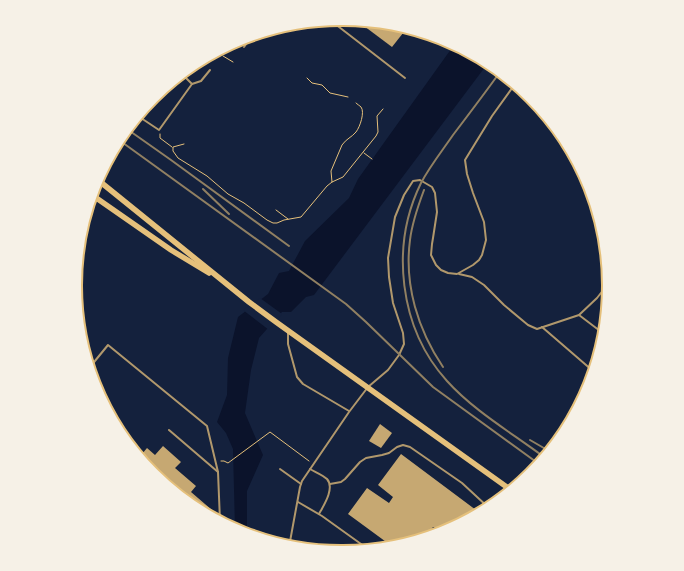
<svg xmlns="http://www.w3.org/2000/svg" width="684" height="571" viewBox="0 0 684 571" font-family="'Zilla Slab',serif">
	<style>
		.water { fill: #0b132b }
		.pier { fill: #14213d }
		.building { fill: #c6a872 }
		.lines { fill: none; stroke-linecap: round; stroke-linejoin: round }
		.path { stroke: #e5c07b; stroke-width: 1 }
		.service { stroke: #b1986c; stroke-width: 2 }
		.primary { stroke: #e5c07b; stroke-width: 5.5 }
		.rail { stroke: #918062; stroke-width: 2 }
		.rim { fill: none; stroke: #e5c07b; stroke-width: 2 }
	</style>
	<rect width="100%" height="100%" fill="#14213d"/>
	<polygon class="water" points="454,45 488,63 314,295 306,297 291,312 282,312 259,338 251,370 245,413 263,455 247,491 247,534 235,529 233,449 226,433 217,422 227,395 228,358 238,317 268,294 279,273 289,271 305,241 349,198 358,179"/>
	<polygon class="pier" points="260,298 282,314 269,330 243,310"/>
	<g class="building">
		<polygon points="356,20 394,24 407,28 392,47"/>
		<polygon points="380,424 392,433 381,448 369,441"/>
		<polygon points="129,442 142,454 147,448 155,455 163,446 181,462 175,468 196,486 191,492 212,510 208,515 194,507 153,474 128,443"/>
		<polygon points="401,454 480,513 446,530 441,526 438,529 433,527 426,537 393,547 348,514 367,488 389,503 393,497 378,485"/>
	</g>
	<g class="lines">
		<g class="path">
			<polyline points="231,44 232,45"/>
			<polyline points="223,56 233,62"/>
			<polyline points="307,78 312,83 322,85 330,93 348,97"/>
			<polyline points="160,134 160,138 172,147"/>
			<polyline points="184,144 173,147 173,151 178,158 207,176 228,194 244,203 267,220 273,223 277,223 284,220 301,217 327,186 332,182 343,177 376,136 378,132 377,116 383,109"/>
			<polyline points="364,153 372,159"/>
			<path d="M332,182L331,171L342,145C346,139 352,137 356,132C360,127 365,112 361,107C360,106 357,104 356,103"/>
			<polyline points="276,210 288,219"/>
			<polyline points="221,461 224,461 228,463 270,432 309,461"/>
		</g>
		<g class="service">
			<polyline points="330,20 405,78"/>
			<polyline points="244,47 252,36"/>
			<polyline points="183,73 185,77 192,84"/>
			<polyline points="141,118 159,130 192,84 201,81 210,70"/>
			<polyline points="111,155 121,145 159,93"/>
			<polyline points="459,274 472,277 484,285 504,305 528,325 537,329 579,315 597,298 608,284"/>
			<polyline points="579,315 604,334"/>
			<polyline points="542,327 593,371"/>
			<polyline points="288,332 288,344 297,377 303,384 349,411"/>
			<polyline points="90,367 108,345 207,426 218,472"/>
			<polyline points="169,430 218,472 220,521"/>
			<polyline points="280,469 301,484"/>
			<path d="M310,469C315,472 323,475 327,479C335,488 324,505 319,514"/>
			<polyline points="330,484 341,482 345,479 360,462 366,458 382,455 389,453 397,447 403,445 410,447 462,483 489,508"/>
			<polyline points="298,502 322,516 368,549"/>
			<polyline points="289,547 300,487 302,481 349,412 368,387 388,370 399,355 404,344 403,333 393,303 389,277 388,258 395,217 404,195 413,181 420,180 432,187 435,193 437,212 433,238 432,244 431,255 436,265 441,270 448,273 457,274 473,265 479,260 482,255 486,240 484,222 473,193 467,174 465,160 492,116 515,84"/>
		</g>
		<g class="primary">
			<polyline points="98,180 249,302 276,322 511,490"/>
			<polyline points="92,195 171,250 209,273"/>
		</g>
		<g class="rail">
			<path d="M500,72C485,93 469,114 453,135C442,151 430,166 421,183C390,246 399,328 447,381C474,411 512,433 544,457"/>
			<polyline points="127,129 171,160 289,246"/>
			<polyline points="119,140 346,304 366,322 433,387 539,464"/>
			<polyline points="203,189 229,214"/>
			<path d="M424,190C418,206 412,223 410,240C404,285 418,330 443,367"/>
			<polyline points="530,440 549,451"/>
		</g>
	</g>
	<path d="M0 0H684V571H0ZM341 26H343A259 259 0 0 1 602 285V286A259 259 0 0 1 343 545H341A259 259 0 0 1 82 286V285A259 259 0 0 1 341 26Z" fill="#f6f1e7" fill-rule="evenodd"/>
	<path class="rim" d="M341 26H343A259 259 0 0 1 602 285V286A259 259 0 0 1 343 545H341A259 259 0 0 1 82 286V285A259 259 0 0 1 341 26Z"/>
</svg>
